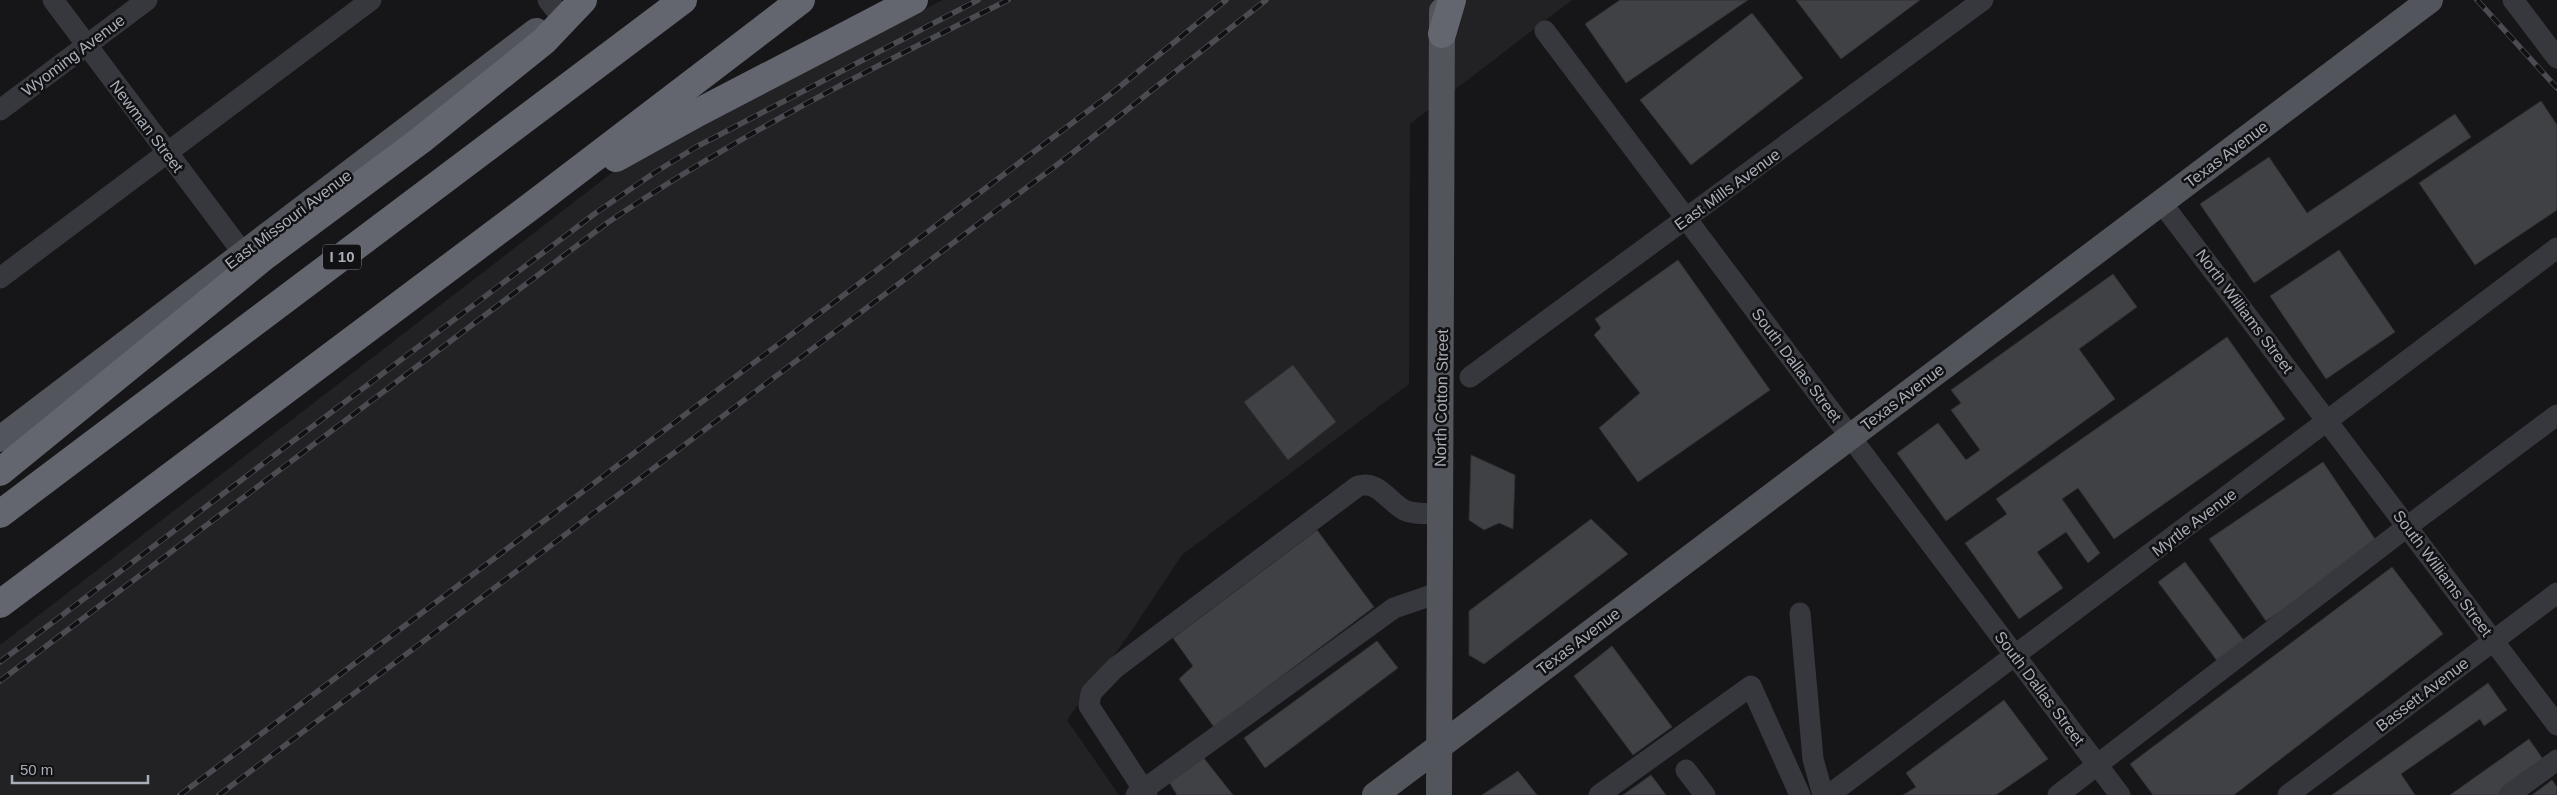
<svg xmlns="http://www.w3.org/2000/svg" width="2557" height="795" viewBox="0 0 2557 795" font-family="Arial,sans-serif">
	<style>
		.built { fill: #222225 }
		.building { fill: #404145; stroke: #303034 }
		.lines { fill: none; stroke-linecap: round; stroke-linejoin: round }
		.minor { stroke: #37383d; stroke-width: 21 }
		.major { stroke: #53555c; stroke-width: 26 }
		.highway { stroke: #63666e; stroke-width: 28 }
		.rail-casing { stroke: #4a4c52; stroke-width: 5.5 }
		.rail { stroke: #111113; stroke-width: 4; stroke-dasharray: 11; stroke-linecap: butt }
		.labels { text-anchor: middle; stroke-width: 5; stroke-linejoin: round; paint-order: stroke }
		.shield { fill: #111113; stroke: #7b7e86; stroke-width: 1 }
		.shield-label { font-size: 15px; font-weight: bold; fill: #a8adb8 }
		.street-label { font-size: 16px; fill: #a8adb8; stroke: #111113 }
	</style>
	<rect width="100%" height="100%" fill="#161618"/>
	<polygon class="built" points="943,0 1572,0 1410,124 1409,384 1182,555 1130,633 1067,720 1119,795 0,795 0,645 635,155"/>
	<g class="building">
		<polygon points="1620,0 1748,0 1626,83 1585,24"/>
		<polygon points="1796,0 1920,0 1841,59"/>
		<polygon points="1752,13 1803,78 1691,165 1640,100"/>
		<polygon points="2541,101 2557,125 2557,210 2475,265 2419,183"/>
		<polygon points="2455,114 2471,137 2254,283 2200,204 2269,157 2307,213"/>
		<polygon points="2339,250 2395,332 2326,379 2270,296"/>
		<polygon points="1678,260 1770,390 1638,482 1599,428 1640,393 1594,335 1601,328 1595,319"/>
		<polygon points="2113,274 2137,307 2079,349 2115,399 1946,521 1897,453 1938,423 1966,460 1980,450 1951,410 1961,403 1951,390"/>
		<polygon points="2227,337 2285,419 2114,539 2078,488 2062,499 2100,553 2088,563 2066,532 2037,552 2063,588 2019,619 1965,543 2007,514 1996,499"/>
		<polygon points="1293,365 1336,422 1288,460 1244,402"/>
		<polygon points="1471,455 1515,475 1513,529 1499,523 1484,530 1469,520"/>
		<polygon points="2323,462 2379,545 2266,621 2209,539"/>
		<polygon points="1591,519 1628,554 1484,664 1469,655 1469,611"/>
		<polygon points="1317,530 1374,607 1214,727 1179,679 1193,666 1173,638"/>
		<polygon points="2185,562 2245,642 2218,662 2158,582"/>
		<polygon points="2392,567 2443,634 2234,795 2153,795 2130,764"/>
		<polygon points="1377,641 1398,668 1265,768 1244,738"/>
		<polygon points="1612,646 1672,727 1633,755 1574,676"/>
		<polygon points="2488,683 2507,710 2484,726 2480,719 2401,774 2415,795 2332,795"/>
		<polygon points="2004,700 2048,759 1996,795 1903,795 1916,787 1906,773"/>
		<polygon points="2529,739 2547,765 2505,795 2450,795"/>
		<polygon points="1203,757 1233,795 1177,795 1169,782"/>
		<polygon points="1518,771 1537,795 1482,795"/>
		<polygon points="1651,775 1666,795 1623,795"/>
		<polygon points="2552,780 2557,787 2557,795 2532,795"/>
	</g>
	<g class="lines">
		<g class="minor">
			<polyline points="53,0 243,253"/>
			<polyline points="548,0 559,14"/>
			<polyline points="2513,0 2557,58"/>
			<polyline points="1545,31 2120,795"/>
			<polyline points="0,110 147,0"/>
			<polyline points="2161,202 2557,725"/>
			<polyline points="0,278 371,0"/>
			<polyline points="1470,377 1983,0"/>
			<polyline points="1800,613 1813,759 1823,795"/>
			<polyline points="1686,770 1705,795"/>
			<polyline points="1136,795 1394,608 1438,593"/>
			<path d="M1147,795L1089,706L1091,693L1115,668L1358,486C1378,480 1388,501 1404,510C1414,515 1428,513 1439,514"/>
			<polyline points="1599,795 1751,686 1800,795"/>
			<polyline points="1829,795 2557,248"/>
			<polyline points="2058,795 2408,526 2557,415"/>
			<polyline points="2288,795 2557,593"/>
			<polyline points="2509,795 2557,760"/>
		</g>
		<g class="major">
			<polyline points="0,439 536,31"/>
			<polyline points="1375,795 2430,0"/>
			<polyline points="1439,795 1442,11"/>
		</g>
		<g class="highway">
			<polyline points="1442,34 1452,0"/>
			<polyline points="616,158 699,112 914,0"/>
			<polyline points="0,472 265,256 421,140 544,41 583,0"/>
			<polyline points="0,514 683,0"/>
			<polyline points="0,604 530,207 801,0"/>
		</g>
		<g class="rail-casing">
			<g id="rail">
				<polyline points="2477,0 2557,88"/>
				<polyline points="0,662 597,212 654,173 696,147 978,0"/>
				<path d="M0,681L607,223C734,137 872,68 1008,0"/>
				<polyline points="180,795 1112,93 1226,0"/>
				<polyline points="219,795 1070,155 1266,0"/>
			</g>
		</g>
		<use href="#rail" class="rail"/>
	</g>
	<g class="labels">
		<rect class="shield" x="323" y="244.5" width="38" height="25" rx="4"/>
		<g class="shield-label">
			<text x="342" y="262">I 10</text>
		</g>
		<g class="street-label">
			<text transform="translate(73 55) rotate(-37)" y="6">Wyoming Avenue</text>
			<text transform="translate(147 126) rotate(53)" y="6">Newman Street</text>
			<text transform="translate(2226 154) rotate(-37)" y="6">Texas Avenue</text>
			<text transform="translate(1727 189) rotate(-36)" y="6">East Mills Avenue</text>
			<text transform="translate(288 219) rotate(-37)" y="6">East Missouri Avenue</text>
			<text transform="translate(2245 311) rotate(53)" y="6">North Williams Street</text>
			<text transform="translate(1797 365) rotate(53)" y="6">South Dallas Street</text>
			<text transform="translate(1902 397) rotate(-37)" y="6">Texas Avenue</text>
			<text transform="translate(1441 398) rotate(-89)" y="6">North Cotton Street</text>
			<text transform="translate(2194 522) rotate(-37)" y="6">Myrtle Avenue</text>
			<text transform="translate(2443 573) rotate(53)" y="6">South Williams Street</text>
			<text transform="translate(1578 641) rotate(-37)" y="6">Texas Avenue</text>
			<text transform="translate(2040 688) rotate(53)" y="6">South Dallas Street</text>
			<text transform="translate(2422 694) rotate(-37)" y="6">Bassett Avenue</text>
		</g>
	</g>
	<path d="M12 775v8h136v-8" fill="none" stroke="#a8adb8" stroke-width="2.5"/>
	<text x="20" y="775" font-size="15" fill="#a8adb8" stroke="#111113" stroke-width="4" paint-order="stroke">50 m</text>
</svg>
